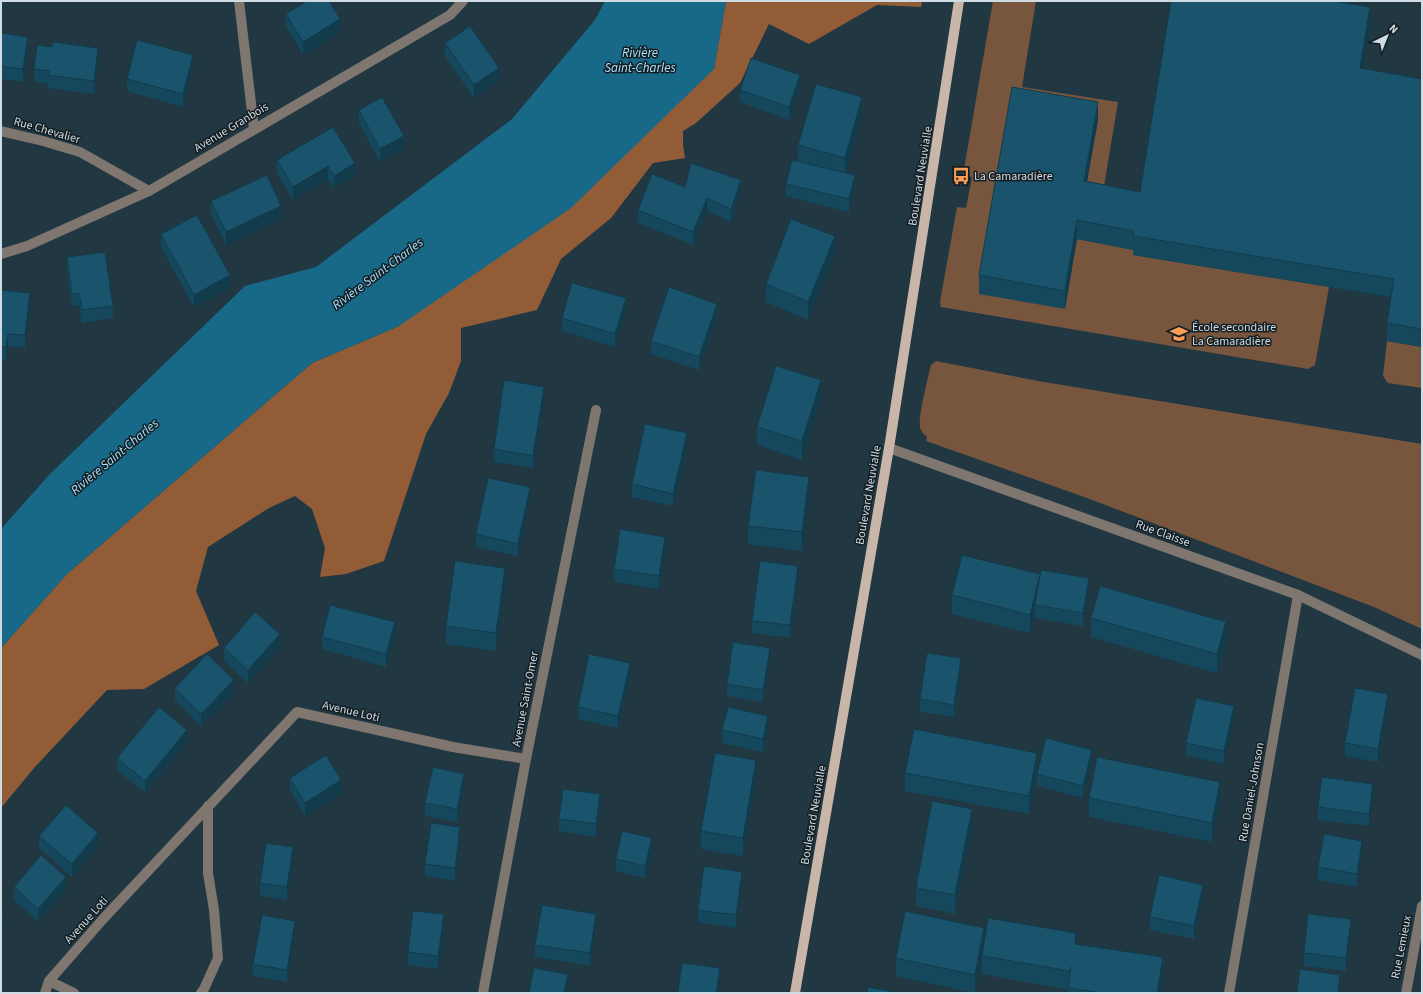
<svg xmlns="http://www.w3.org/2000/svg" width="1423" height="994" viewBox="0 0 1423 994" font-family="'Source Sans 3',sans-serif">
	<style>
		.green { fill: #78563e }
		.forest { fill: #925d36 }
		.water { fill: #186887 }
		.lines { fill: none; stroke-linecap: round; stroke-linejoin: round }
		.minor { stroke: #7f766f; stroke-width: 10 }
		.major { stroke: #cab6a9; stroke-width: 10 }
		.wall { fill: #16485d }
		.shaded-wall { fill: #123b4c }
		.building { fill: #1a546c; stroke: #123b4c }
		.labels { text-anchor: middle; stroke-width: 3; stroke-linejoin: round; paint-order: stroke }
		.street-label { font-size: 12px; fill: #cfdce3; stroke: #131d22 }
		.poi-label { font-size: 12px; fill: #cfdce3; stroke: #131d22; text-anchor: start }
		.water-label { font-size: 13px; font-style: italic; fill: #a8e2fe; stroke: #131d22 }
	</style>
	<rect width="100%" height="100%" fill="#213742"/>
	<g class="green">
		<polygon points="993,1 1036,1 1022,87 1118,102 1102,198 1084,199 1065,309 1077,239 1134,250 1133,255 1329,287 1315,365 1308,369 941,307 940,302 957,207 966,208 972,177 963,175"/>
		<polygon points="1387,341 1422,347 1422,388 1388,383 1383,376"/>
		<path d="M936,361L1038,381L1422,444V629L1374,607L1087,498L926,441L927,437C924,434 921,432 920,427C918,416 928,378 931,365Z"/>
	</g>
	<polygon class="forest" points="726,1 922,1 921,7 877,5 809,44 769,24 740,83 696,123 683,131 683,145 685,158 653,163 611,218 561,259 537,310 461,328 461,361 449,393 426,434 384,561 346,574 320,577 325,548 312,509 295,496 269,508 208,547 196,591 219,645 144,689 107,690 34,768 1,808 1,648 67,574 312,363 399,326 714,69"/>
	<polygon class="water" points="605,1 726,1 714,69 571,208 399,326 312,363 67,574 1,648 1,529 49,475 245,286 316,267 512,119 595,20"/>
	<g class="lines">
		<g class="minor">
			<polyline points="239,1 254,129"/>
			<polyline points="1,131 43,141 80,152 149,191"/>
			<polyline points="1,254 27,246 149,191 450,15 463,1"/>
			<polyline points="889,448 1298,595 1422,655"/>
			<polyline points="49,981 74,993"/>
			<polyline points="45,993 49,981 103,919 297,712 453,747 526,759"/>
			<polyline points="201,993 204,989 218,958 214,910 208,873 208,806"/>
			<polyline points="483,993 526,759 596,410"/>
			<polyline points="1229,993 1298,595"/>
			<polyline points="1406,993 1422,906"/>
		</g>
		<polyline class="major" points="795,993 889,448 959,1"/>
	</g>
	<g class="wall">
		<polygon points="286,14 340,32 303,55 286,26"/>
		<polygon points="1370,25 1363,68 1422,79 1422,347 1387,341 1387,323 1391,297 1133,255 1133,250 1077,239 1065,309 979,294 979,275 1098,120 1087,181 1140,192"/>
		<polygon points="1,33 28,50 23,82 1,79"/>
		<polygon points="445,43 499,81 474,98 445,56"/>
		<polygon points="98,61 94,94 48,88 48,84 34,82 34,69"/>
		<polygon points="193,68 183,107 127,91 127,79"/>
		<polygon points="800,87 789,120 740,102 740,90"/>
		<polygon points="359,110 404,148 380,162 359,123"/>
		<polygon points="862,115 846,173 855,188 849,212 786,196 786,184 798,161 798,145"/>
		<polygon points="333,127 355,176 334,188 328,179 293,200 277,173 277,160"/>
		<polygon points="685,187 741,192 731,222 707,211 693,245 638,223 638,210"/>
		<polygon points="211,201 281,219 226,245 211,214"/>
		<polygon points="161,234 230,288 194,307 161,247"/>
		<polygon points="835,255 808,320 766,302 766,284"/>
		<polygon points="67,257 113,306 113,318 82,323 79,305 72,306 67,270"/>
		<polygon points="1,290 30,306 25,348 8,346 6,360 1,359"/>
		<polygon points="626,311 615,347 562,331 562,318"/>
		<polygon points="717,316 699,370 651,354 651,341"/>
		<polygon points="544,399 533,468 494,462 494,449"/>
		<polygon points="821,399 802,460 757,445 757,427"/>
		<polygon points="687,446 673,506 632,497 632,484"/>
		<polygon points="809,495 802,551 748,544 748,526"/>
		<polygon points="530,500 518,556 476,547 476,534"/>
		<polygon points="665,549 659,589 614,582 614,569"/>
		<polygon points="798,579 790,638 752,633 752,621"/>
		<polygon points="1040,579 1089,591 1083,626 1035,618 1035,613 1030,633 952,614 952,595"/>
		<polygon points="505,586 496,651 446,644 446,626"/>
		<polygon points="1091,618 1226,641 1217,673 1091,637"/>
		<polygon points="395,634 386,667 322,649 322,637"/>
		<polygon points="280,647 248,683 224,661 224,648"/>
		<polygon points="770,660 763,702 727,696 727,684"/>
		<polygon points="961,671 954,717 920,712 920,699"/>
		<polygon points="630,676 618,728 578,719 578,707"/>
		<polygon points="175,688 234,693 201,726 175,700"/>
		<polygon points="1388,706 1378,762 1345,756 1345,743"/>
		<polygon points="1234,718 1224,764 1186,755 1186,743"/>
		<polygon points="768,729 763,752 722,743 722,730"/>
		<polygon points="187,743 145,793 117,770 117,758"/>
		<polygon points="1092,762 1083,798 1037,786 1037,774"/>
		<polygon points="1037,771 1029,814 905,791 905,773"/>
		<polygon points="290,778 341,793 305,816 290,790"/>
		<polygon points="756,779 743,856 701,849 701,831"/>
		<polygon points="464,787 457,822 425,816 425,803"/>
		<polygon points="1373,797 1369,826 1318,820 1318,807"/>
		<polygon points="1089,798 1220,801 1212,842 1089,817"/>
		<polygon points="600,807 596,837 559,831 559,819"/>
		<polygon points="972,827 955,914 916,906 916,888"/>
		<polygon points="39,836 98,846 72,877 39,848"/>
		<polygon points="460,840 455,881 425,876 425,864"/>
		<polygon points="652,851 645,878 616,871 616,859"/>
		<polygon points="1362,854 1357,887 1318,880 1318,867"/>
		<polygon points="293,860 287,900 260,896 260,883"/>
		<polygon points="742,884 736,928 698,922 698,910"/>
		<polygon points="14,887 66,890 38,922 14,900"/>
		<polygon points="1203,897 1194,939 1150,930 1150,917"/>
		<polygon points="596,926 590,966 535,957 535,945"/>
		<polygon points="444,927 438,969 408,965 408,952"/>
		<polygon points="1351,932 1346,971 1304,966 1304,953"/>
		<polygon points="295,934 287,982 253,976 253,964"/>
		<polygon points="984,943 1076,944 1163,976 1160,993 1068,993 1068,990 982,974 982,957 975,993 896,976 896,958"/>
	</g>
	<g class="shaded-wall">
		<polygon points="1370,7 1370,25 1360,86 1360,68"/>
		<polygon points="340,19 340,32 303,55 303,42"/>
		<polygon points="28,37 28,50 23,82 23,69"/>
		<polygon points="98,48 98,61 94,94 94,81"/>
		<polygon points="193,55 193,68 183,107 183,94"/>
		<polygon points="499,68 499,81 474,98 474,85"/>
		<polygon points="800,75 800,87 789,120 789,107"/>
		<polygon points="862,97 862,115 845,177 845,158"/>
		<polygon points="1098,102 1098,120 1084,199 1084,181"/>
		<polygon points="404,136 404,148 380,162 380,149"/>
		<polygon points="355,163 355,176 334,188 334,176"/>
		<polygon points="328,166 328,179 293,200 293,187"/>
		<polygon points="855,175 855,188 849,212 849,199"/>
		<polygon points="741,180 741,192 731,222 731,209"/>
		<polygon points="707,198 707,211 693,245 693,232"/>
		<polygon points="281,206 281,219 226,245 226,232"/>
		<polygon points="1077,220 1077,239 1065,309 1065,291"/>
		<polygon points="835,236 835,255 808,320 808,302"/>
		<polygon points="230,275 230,288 194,307 194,295"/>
		<polygon points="30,293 30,306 25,348 25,335"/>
		<polygon points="626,298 626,311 615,347 615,334"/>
		<polygon points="717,304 717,316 699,370 699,357"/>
		<polygon points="8,334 8,346 6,360 6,347"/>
		<polygon points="821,380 821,399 802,460 802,441"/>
		<polygon points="544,387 544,399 533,468 533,456"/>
		<polygon points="687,433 687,446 673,506 673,494"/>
		<polygon points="809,477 809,495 802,551 802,532"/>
		<polygon points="530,487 530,500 518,556 518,544"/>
		<polygon points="665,537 665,549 659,589 659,576"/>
		<polygon points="798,566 798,579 790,638 790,625"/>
		<polygon points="505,568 505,586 496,651 496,633"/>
		<polygon points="1040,574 1040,593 1035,605 1035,613 1030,633 1030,615"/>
		<polygon points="1089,578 1089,591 1083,626 1083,613"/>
		<polygon points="395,622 395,634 386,667 386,654"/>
		<polygon points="1226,622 1226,641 1217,673 1217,654"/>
		<polygon points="280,634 280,647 248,683 248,670"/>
		<polygon points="770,648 770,660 763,702 763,690"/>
		<polygon points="961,658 961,671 954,717 954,705"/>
		<polygon points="630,663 630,676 618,728 618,716"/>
		<polygon points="234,680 234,693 201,726 201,714"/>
		<polygon points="1388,694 1388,706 1378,762 1378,749"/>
		<polygon points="1234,706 1234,718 1224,764 1224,751"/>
		<polygon points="768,716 768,729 763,752 763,739"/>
		<polygon points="187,730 187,743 145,793 145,781"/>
		<polygon points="1092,750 1092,762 1083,798 1083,786"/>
		<polygon points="1037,753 1037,771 1029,814 1029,796"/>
		<polygon points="756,760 756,779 743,856 743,838"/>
		<polygon points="464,774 464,787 457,822 457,809"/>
		<polygon points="341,780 341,793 305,816 305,803"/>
		<polygon points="1220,782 1220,801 1212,842 1212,823"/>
		<polygon points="1373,784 1373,797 1369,826 1369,814"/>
		<polygon points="600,794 600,807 596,837 596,824"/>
		<polygon points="972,809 972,827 955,914 955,895"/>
		<polygon points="460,827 460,840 455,881 455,868"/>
		<polygon points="98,833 98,846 72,877 72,864"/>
		<polygon points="652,838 652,851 645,878 645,866"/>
		<polygon points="1362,841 1362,854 1357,887 1357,874"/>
		<polygon points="293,847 293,860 287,900 287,887"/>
		<polygon points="742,872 742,884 736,928 736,915"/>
		<polygon points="66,877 66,890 38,922 38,909"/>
		<polygon points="1203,885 1203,897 1194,939 1194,926"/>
		<polygon points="444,914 444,927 438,969 438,956"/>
		<polygon points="596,914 596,926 590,966 590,953"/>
		<polygon points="4,917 4,929 1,934 1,921"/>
		<polygon points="1351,919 1351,932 1346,971 1346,958"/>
		<polygon points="295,921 295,934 287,982 287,970"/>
		<polygon points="984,928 984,946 975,993 975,975"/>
		<polygon points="1076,933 1076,952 1075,944"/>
		<polygon points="1163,957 1163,976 1160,993 1157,993"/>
		<polygon points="720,968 720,981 718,993 716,993"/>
		<polygon points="568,974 568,987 566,993 564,993"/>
		<polygon points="1340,975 1340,993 1338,993"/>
	</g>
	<g class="building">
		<polygon points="307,1 329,1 340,19 303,42 286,14"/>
		<polygon points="1171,1 1333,1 1370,7 1360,68 1422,79 1422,329 1387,323 1394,279 1133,236 1134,231 1077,220 1065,291 979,275 1012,87 1098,102 1084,181 1140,192"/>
		<polygon points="470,26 499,68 474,85 445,43"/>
		<polygon points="1,33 28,37 23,69 1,66"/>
		<polygon points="137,40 193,55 183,94 127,79"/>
		<polygon points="53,42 98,48 94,81 48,75 49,71 34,69 37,45 52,47"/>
		<polygon points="751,58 800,75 789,107 740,90"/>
		<polygon points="816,84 862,97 845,158 798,145"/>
		<polygon points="382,97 404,136 380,149 359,110"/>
		<polygon points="333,127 355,163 334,176 328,166 293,187 277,160"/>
		<polygon points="792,160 855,175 849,199 786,184"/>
		<polygon points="691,163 741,180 731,209 707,198 693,232 638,210 652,174 685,187"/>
		<polygon points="267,175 281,206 226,232 211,201"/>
		<polygon points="197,215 230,275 194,295 161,234"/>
		<polygon points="791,219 835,236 808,302 766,284"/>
		<polygon points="105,252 113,306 82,310 79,293 72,294 67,257"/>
		<polygon points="572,283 626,298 615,334 562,318"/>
		<polygon points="669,287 717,304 699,357 651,341"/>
		<polygon points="1,290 30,293 25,335 8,334 6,347 1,347"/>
		<polygon points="776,366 821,380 802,441 757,427"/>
		<polygon points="504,380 544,387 533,456 494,449"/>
		<polygon points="645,424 687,433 673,494 632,484"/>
		<polygon points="756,470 809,477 802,532 748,526"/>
		<polygon points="488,478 530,487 518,544 476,534"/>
		<polygon points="620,529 665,537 659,576 614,569"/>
		<polygon points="962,555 1040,574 1030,615 952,595"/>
		<polygon points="455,561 505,568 496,633 446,626"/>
		<polygon points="760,561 798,566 790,625 752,621"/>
		<polygon points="1041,570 1089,578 1083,613 1035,605"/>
		<polygon points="1100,586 1226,622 1217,654 1091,618"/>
		<polygon points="330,605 395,622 386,654 322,637"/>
		<polygon points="255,612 280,634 248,670 224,648"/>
		<polygon points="733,642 770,648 763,690 727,684"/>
		<polygon points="927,653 961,658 954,705 920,699"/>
		<polygon points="207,654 234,680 201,714 175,688"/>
		<polygon points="589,654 630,663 618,716 578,707"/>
		<polygon points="1355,688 1388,694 1378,749 1345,743"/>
		<polygon points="1196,698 1234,706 1224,751 1186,743"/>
		<polygon points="159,707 187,730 145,781 117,758"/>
		<polygon points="728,707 768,716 763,739 722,730"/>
		<polygon points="914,729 1037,753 1029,796 905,773"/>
		<polygon points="1046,738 1092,750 1083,786 1037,774"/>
		<polygon points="715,753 756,760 743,838 701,831"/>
		<polygon points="326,755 341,780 305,803 290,778"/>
		<polygon points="1097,757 1220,782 1212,823 1089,798"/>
		<polygon points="433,767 464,774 457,809 425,803"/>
		<polygon points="1322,777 1373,784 1369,814 1318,807"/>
		<polygon points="563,789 600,794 596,824 559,819"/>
		<polygon points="932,801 972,809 955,895 916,888"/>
		<polygon points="66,805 98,833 72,864 39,836"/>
		<polygon points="431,823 460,827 455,868 425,864"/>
		<polygon points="622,831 652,838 645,866 616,859"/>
		<polygon points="1324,834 1362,841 1357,874 1318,867"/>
		<polygon points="266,843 293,847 287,887 260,883"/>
		<polygon points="41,855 66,877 38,909 14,887"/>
		<polygon points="704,866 742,872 736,915 698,910"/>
		<polygon points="1159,875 1203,885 1194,926 1150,917"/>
		<polygon points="542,905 596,914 590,953 535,945"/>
		<polygon points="413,911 444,914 438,956 408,952"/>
		<polygon points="905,911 984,928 975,975 896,958"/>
		<polygon points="1,914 4,917 1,921"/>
		<polygon points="1308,914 1351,919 1346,958 1304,953"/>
		<polygon points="262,915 295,921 287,970 253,964"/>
		<polygon points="988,918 1076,933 1075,944 1163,957 1157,993 1102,993 1068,988 1071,967 1070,971 982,956"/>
		<polygon points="682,963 720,968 716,993 678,993"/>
		<polygon points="534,968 568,974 564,993 529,993"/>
		<polygon points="1300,969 1340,975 1338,993 1297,993"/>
		<polygon points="868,987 900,993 867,993"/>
	</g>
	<defs>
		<g id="bus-bare" transform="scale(1.38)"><path d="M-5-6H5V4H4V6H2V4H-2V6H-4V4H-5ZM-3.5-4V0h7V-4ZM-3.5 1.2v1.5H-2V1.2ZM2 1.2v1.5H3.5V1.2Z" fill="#fc9d53" stroke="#131d22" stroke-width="2.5" paint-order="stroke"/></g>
		<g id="school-bare" transform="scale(1.38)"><path d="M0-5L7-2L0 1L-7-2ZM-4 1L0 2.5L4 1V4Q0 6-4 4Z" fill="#fc9d53" stroke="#131d22" stroke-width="2.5" paint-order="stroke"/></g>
	</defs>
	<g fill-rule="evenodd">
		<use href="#bus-bare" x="961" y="176"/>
		<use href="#school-bare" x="1179" y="334"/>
	</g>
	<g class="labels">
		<g class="street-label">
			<text transform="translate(231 127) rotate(-31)" y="4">Avenue Granbois</text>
			<text transform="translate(47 130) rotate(16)" y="4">Rue Chevalier</text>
			<text transform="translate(920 176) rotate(-81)" y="4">Boulevard Neuvialle</text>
			<text transform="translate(868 495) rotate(-80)" y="4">Boulevard Neuvialle</text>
			<text transform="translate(1163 533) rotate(20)" y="4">Rue Claisse</text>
			<text transform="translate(525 699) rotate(-79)" y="4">Avenue Saint-Omer</text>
			<text transform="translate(351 711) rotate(13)" y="4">Avenue Loti</text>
			<text transform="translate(1251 792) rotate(-80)" y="4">Rue Daniel-Johnson</text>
			<text transform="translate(813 815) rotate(-80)" y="4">Boulevard Neuvialle</text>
			<text transform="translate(86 920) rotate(-48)" y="4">Avenue Loti</text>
			<text transform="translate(1401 947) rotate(-79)" y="4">Rue Lemieux</text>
		</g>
		<g class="poi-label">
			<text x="974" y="180">La Camaradière</text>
			<text x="1192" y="331">École secondaire<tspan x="1192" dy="14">La Camaradière</tspan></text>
		</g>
		<g class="water-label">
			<text x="640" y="57">Rivière<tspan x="640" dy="15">Saint-Charles</tspan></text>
			<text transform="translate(377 273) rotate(-37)" y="5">Rivière Saint-Charles</text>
			<text transform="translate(114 456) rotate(-40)" y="5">Rivière Saint-Charles</text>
		</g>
	</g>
	<rect width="1423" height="994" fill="none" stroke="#cfdce3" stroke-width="4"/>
	<g transform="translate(1387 36) rotate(43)" stroke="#131d22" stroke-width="3" paint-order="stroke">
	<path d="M0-3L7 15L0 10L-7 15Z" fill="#cfdce3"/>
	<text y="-6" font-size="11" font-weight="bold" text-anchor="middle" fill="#cfdce3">N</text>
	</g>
</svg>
